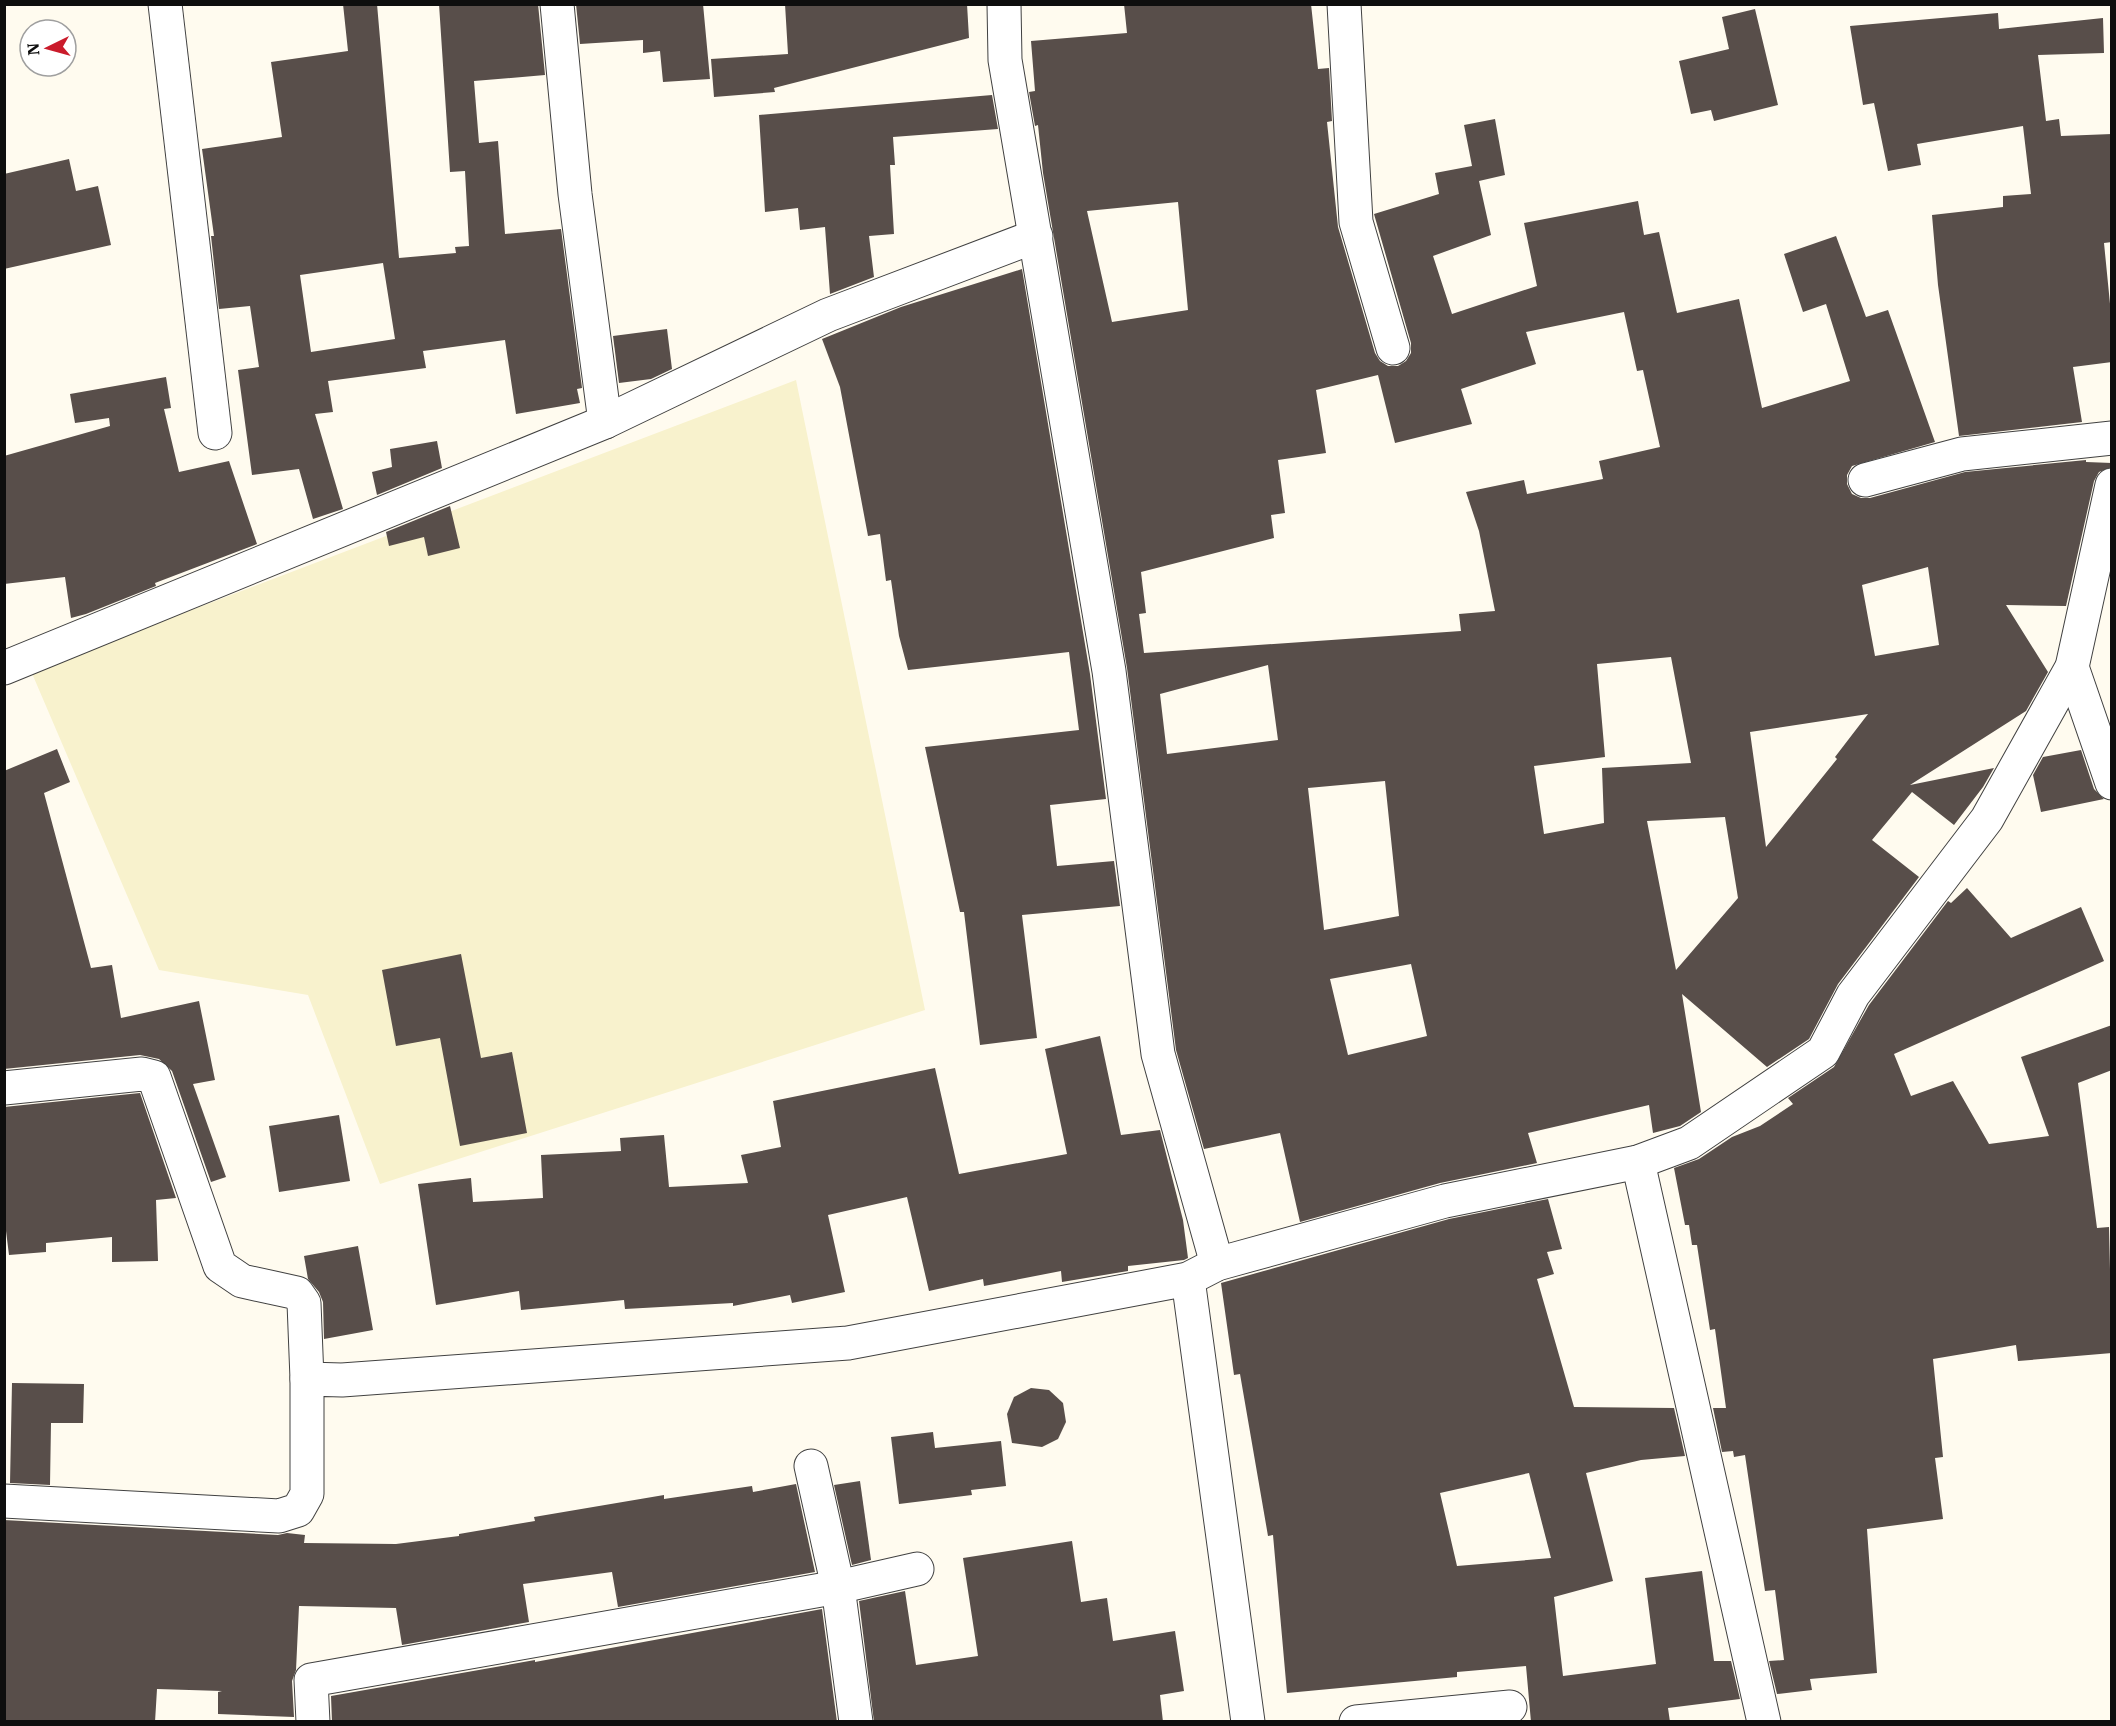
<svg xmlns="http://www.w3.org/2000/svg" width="2116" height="1726" viewBox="0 0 2116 1726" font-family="'IBM Plex Serif',serif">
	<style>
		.farmland { fill: #f8f2cd }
		.building { fill: #584e4a; fill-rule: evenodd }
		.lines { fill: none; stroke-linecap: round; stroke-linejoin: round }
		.minor-casing { stroke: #414141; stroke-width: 35 }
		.minor { stroke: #fff; stroke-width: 33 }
	</style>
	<rect width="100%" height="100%" fill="#fffbef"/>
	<polygon class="farmland" points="796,380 925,1010 380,1184 308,995 159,970 31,671"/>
	<g class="building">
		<path d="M343,4H377L399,258L456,253L455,247L469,246L465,171L450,172L439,4H538L545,75L474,81L479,143L498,141L505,234L561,229L582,388L577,389L580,403L516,414L505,340L423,351L426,368L328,381L333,412L315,414L343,509L313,519L299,469L252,475L238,370L259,367L250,306L219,309L211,236H214L202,149L282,137L271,62L348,51ZM383,263L395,339L311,352L300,275Z"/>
		<polygon points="576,4 703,4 710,79 663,82 660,51 643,53 643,40 580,44"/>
		<polygon points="785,4 967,4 969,38 774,88 775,92 714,97 711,59 788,54"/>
		<path d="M1124,4H1311L1318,69L1329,68L1332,121L1327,122L1338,227L1375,353L1380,361L1388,366H1398L1406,361L1411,353V343L1374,214L1439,194L1435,173L1472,166L1464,125L1495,119L1505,175L1479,181L1491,235L1433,256L1452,314L1537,286L1524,223L1638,201L1644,235L1659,232L1677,313L1739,299L1762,408L1850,381L1826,304L1803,312L1784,254L1836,236L1866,317L1888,310L1935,442L1852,466L1847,475V484L1852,494L1861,498H1870L1965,472L2086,460V462L2112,463V467L2099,472L2094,481L2066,606L2006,605L2048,672L2026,711L1910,785L1994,768L1983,787L1954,825L1912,792L1872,840L1919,877L1838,984L1809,1039L1767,1067L1682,994L1701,1112L1680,1126L1653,1133L1649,1105L1528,1133L1537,1163L1440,1183L1300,1222L1280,1133L1204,1149L1176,1050L1127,668L1043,173L1038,125L1035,126L1029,92L1035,91L1031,41L1127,33ZM1178,202L1188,310L1112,322L1087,211ZM1624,312L1637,371L1643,370L1660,447L1599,461L1603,479L1527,494L1524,480L1466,492L1479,531L1495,611L1459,614L1461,631L1144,653L1139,614L1146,613L1141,572L1274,538L1271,515L1285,513L1278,460L1326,453L1316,390L1378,375L1395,443L1472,424L1461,389L1536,364L1526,332ZM1928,567L1939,645L1875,656L1862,585ZM1671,657L1691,763L1602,768L1604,823L1544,834L1534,766L1605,757L1597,664ZM1268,665L1278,740L1167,754L1160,694ZM1868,714L1835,757L1837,759L1766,847L1750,732ZM1385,781L1399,916L1324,930L1308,788ZM1725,817L1738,898L1676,970L1647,821ZM1411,964L1427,1036L1348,1055L1330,979Z"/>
		<polygon points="1755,9 1778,105 1714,121 1711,110 1691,114 1679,61 1729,49 1722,17"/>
		<polygon points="1998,13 1999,29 2103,18 2104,53 2038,55 2046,121 2059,119 2061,136 2112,134 2112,242 2104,243 2112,324 2112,362 2073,367 2082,422 1959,436 1938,285 1932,215 2003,207 2003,196 2031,194 2023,126 1917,144 1921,165 1888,171 1874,103 1863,105 1850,26"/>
		<polygon points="992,95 998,129 893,137 895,165 890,165 894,234 869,236 874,277 830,294 825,227 800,230 798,208 765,212 759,115"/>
		<polygon points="69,159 76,191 98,186 111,245 4,269 4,174"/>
		<polygon points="1022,269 1090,674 1106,799 1050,805 1057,866 1114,861 1120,906 1022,915 1037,1038 980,1045 964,912 960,912 925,747 1079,730 1069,652 908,670 899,636 891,580 886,581 880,534 868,536 840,387 822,339 901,307"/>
		<polygon points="667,329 672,369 651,379 619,383 613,336"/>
		<polygon points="166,377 171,408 164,409 179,472 229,461 257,544 155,583 156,586 86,614 71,618 65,577 4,584 4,456 110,426 109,418 75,423 70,394"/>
		<polygon points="437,441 442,468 377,495 372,472 392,467 390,449"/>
		<polygon points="450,506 460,548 428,556 424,537 389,546 386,532"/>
		<polygon points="57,749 70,782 44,793 91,968 112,965 121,1018 199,1001 215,1080 193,1084 226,1177 211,1182 172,1071 159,1059 140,1055 4,1069 4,771"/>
		<polygon points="2081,750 2094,789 2104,799 2041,812 2033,775 2043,757"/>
		<polygon points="1967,888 2011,938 2081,907 2104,961 1894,1054 1911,1096 1953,1081 1989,1144 2049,1136 2021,1057 2112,1025 2112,1070 2078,1083 2097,1228 2109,1227 2112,1353 2018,1361 2016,1345 1933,1359 1943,1457 1935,1458 1943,1519 1867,1529 1877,1673 1810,1679 1812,1690 1777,1694 1769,1661 1784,1660 1775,1590 1765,1591 1745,1455 1734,1457 1733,1451 1722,1452 1713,1408 1726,1408 1715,1329 1710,1330 1697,1245 1692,1245 1689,1225 1685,1225 1674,1168 1699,1159 1732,1137 1760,1126 1793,1104 1788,1098 1834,1067 1869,1005 1948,901 1951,903"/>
		<polygon points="461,954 481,1058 512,1052 527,1133 460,1146 440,1038 396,1046 382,970"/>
		<polygon points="1100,1036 1121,1135 1160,1130 1183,1220 1188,1258 1184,1260 1128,1266 1128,1271 1062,1282 1061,1271 984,1286 983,1279 929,1291 907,1197 828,1215 845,1292 792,1303 790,1295 733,1306 733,1303 625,1309 624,1300 521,1310 519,1291 436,1305 418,1184 471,1178 473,1202 543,1198 541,1155 621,1151 620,1138 664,1135 669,1187 748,1183 741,1155 781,1147 773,1101 935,1068 959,1174 1067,1154 1045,1049"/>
		<polygon points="140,1093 176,1198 156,1200 158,1261 112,1262 112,1237 46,1243 46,1252 9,1255 4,1215 4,1107"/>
		<polygon points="339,1115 350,1181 279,1192 269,1126"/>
		<path d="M1548,1199L1562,1249L1547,1252L1554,1274L1537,1279L1574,1407L1674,1408L1685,1456L1641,1460L1586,1473L1613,1581L1554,1597L1563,1676L1656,1664L1645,1578L1702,1571L1714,1661H1731L1740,1699L1668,1708L1670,1722H1531L1526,1666L1457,1672V1677L1287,1693L1273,1535L1268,1536L1240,1374L1234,1375L1221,1283L1449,1219ZM1529,1473L1551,1558L1457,1566L1440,1493Z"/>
		<polygon points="358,1246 373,1330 324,1339 323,1302 319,1292 308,1279 304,1256"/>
		<polygon points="12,1383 84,1384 83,1423 51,1423 50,1485 10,1483"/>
		<polygon points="1031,1388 1049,1390 1063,1403 1066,1422 1058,1439 1042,1447 1012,1443 1007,1414 1014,1397"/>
		<polygon points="933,1432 935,1448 1001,1441 1006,1486 971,1490 972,1495 899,1504 891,1437"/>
		<polygon points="860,1481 871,1560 852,1565 834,1485"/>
		<polygon points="796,1484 815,1572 618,1607 612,1572 523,1584 529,1622 402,1645 396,1608 299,1606 296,1670 292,1681 294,1717 218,1714 218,1692 222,1691 157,1689 155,1722 4,1722 4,1520 278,1535 287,1533 305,1535 304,1543 396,1544 459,1536 459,1534 535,1521 534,1517 664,1495 664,1499 752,1486 753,1492"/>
		<polygon points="1072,1541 1081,1602 1107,1598 1113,1641 1175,1631 1184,1691 1160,1695 1163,1722 874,1722 859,1601 905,1591 916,1665 978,1656 963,1558"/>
		<polygon points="822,1609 837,1722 332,1722 331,1696 535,1660 535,1662"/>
	</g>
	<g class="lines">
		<g class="minor-casing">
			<g id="minor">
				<polyline points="165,4 215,433"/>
				<polyline points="557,4 575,194 605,422"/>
				<polyline points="1004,4 1005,60 1109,671 1158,1054 1217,1264"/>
				<polyline points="1344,4 1356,222 1393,348"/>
				<polyline points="1865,480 1962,454 2112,438"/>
				<polyline points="2072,667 2112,783"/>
				<polyline points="4,668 605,422 828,315 1036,236"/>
				<polyline points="4,1088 142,1074 154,1077 220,1266 242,1281 297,1293 304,1303 307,1379"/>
				<polyline points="1638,1162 1764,1722"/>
				<polyline points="1188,1279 1248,1722"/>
				<polyline points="811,1466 838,1587 856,1722"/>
				<polyline points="4,1501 279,1516 298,1510 307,1494 307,1379 342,1380 848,1343 1188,1279 1217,1264 1445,1201 1638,1162 1689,1143 1823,1052 1853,995 1987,819 2072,667 2112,485"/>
				<polyline points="313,1722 311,1680 838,1587 917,1569"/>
				<polyline points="1356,1722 1510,1707"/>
			</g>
		</g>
		<use href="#minor" class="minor"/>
	</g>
	<rect width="2116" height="1726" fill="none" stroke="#0e0e0e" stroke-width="12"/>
	<g transform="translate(48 48) rotate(265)"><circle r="28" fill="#ffffff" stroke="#9f9f9f" stroke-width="1.5"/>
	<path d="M0-4.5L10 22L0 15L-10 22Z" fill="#ca1b2b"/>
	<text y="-9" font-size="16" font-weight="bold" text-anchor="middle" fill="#0e0e0e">N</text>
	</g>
</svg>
